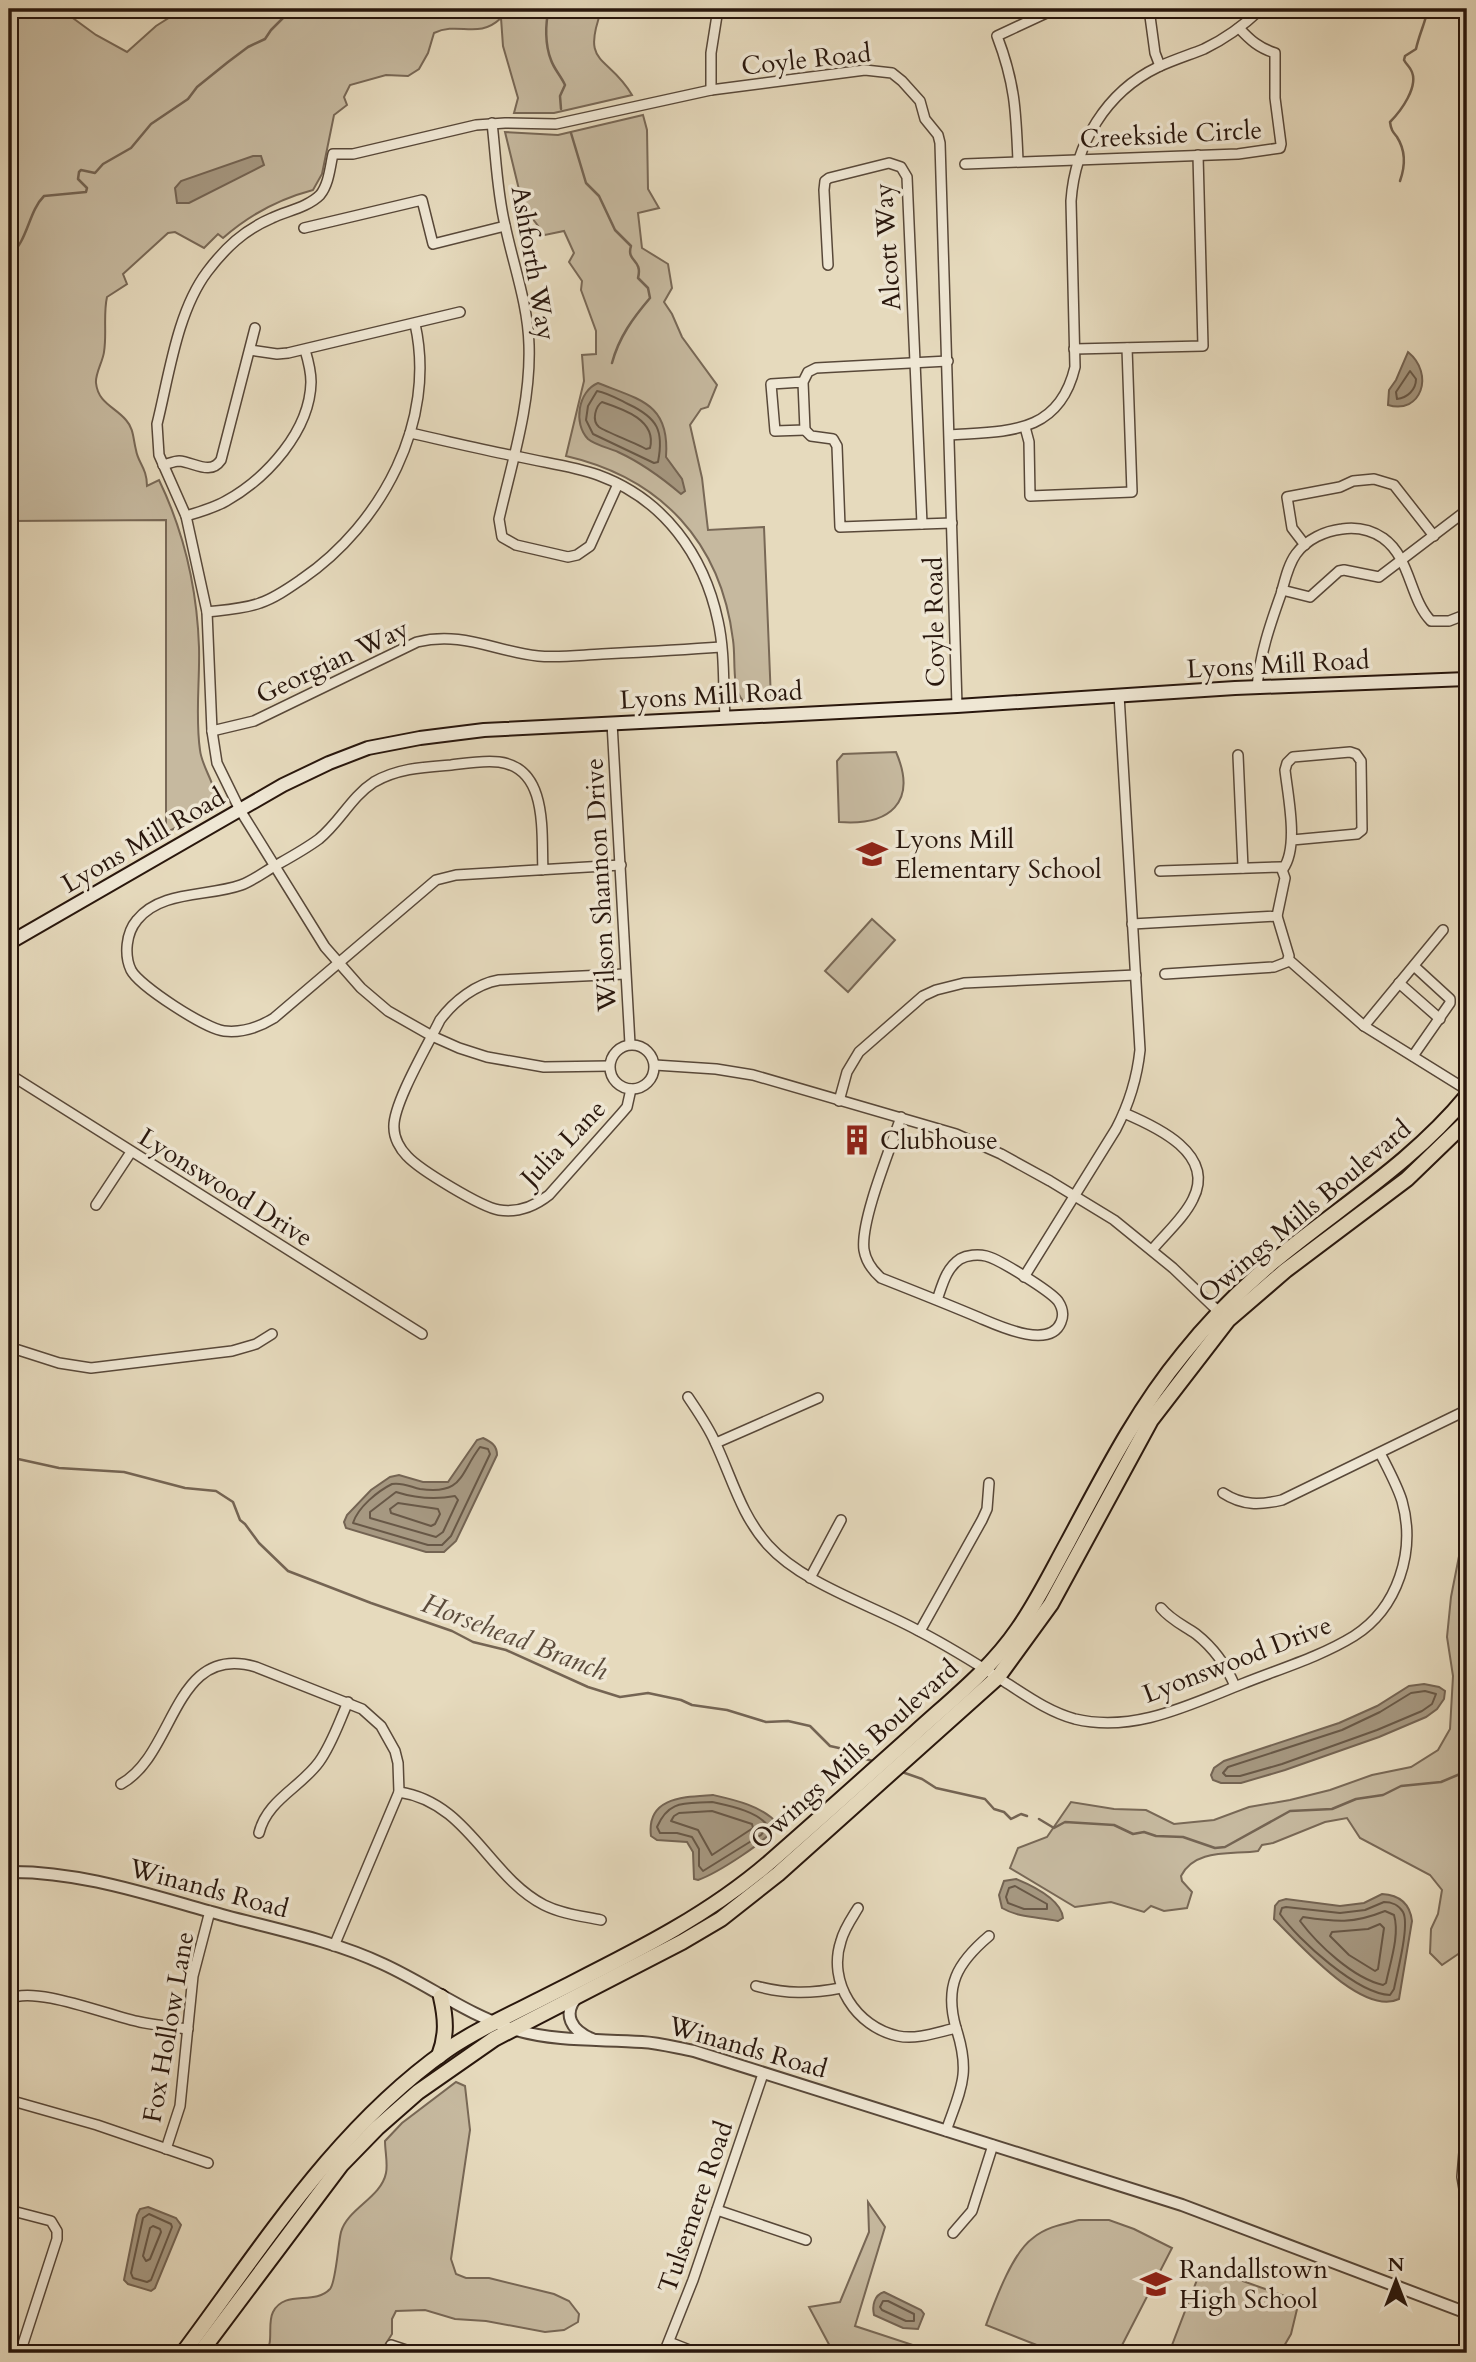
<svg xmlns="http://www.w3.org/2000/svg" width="1476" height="2362" viewBox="0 0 1476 2362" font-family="Cardo,serif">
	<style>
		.green { fill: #c6b99f; stroke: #786856; stroke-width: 2 }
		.water { fill: #a69881; stroke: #746453; stroke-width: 2 }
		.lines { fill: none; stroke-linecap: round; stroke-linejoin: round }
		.shore { stroke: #685847; stroke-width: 2 }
		.stream { stroke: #746453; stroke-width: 2.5 }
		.minor-casing { stroke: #584839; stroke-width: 12 }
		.tertiary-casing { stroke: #584839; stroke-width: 14 }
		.secondary-casing { stroke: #29170d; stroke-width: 16 }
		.primary-casing { stroke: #29170d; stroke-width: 18 }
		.minor { stroke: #efe7d4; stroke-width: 9 }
		.tertiary { stroke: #efe7d4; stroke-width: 10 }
		.secondary { stroke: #efe7d4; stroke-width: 12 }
		.primary { stroke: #e6dabd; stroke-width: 14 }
		.labels { text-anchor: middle; stroke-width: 7; stroke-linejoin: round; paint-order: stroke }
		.street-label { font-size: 26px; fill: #29170d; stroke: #efe7d4 }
		.poi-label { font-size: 26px; fill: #29170d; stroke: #efe7d4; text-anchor: start }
		.water-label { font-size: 28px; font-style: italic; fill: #5b4b3b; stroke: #efe7d4 }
	</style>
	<rect width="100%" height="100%" fill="#e6dabd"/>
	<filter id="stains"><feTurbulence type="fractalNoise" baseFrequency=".00286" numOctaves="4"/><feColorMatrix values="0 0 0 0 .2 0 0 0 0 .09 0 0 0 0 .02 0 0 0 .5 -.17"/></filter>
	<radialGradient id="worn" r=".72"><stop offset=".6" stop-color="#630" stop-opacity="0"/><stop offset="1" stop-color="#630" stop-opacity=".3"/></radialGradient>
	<g class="green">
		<path d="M9,9H25V15L70,16L96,35L127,52L156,26L183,9H602C580,67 608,54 632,95L554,113H514L518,98L503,46L501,18C478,40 459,21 434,33L428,53L419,69L408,76L386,75L350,85L344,97L347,105L334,115L322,174L313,190C279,199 249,215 223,238L218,234L204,248L175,232L168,233L123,274L127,284L107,297C103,315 107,334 104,352C103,361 95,374 96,383C98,403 115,407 126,420C134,429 133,439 136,450C138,463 147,468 147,486L159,480C184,532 197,589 199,647C200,681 195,716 200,750C202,769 219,787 215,806L166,833V520L9,521Z"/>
		<path d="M643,115L647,130L648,189L659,208L638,213L642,248L668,264L672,288L664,302L672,314L682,337L717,385L708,407L701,409L690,425L702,478L708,530L764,527L771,700L743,701C731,687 736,659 733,640C721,542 661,478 566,456L584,381L582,355L596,354V331L581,290L582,281L569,262L574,253L564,231L545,235L523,206L505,132L558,135Z"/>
		<path d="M896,752C918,803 889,826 839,822L837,761L843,754Z"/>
		<polygon points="872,919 895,940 848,992 825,971"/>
		<path d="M1467,1490V1948L1442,1965L1430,1953L1431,1929L1438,1914L1442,1890L1430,1875L1360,1838L1347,1818L1325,1822L1273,1843L1262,1845L1258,1851C1232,1855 1195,1848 1181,1876L1182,1881L1192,1892L1187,1908L1164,1911L1151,1906L1144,1912L1111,1902L1075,1907L1010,1868L1018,1848L1047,1837L1071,1802L1114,1809L1146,1810L1174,1824L1214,1820L1249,1807L1290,1800L1330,1790L1372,1775L1411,1767L1438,1750L1450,1729L1453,1676L1447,1637L1451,1597L1462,1541Z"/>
		<path d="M456,2082L465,2086L470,2130L451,2259L456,2274L466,2278H489L554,2294L569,2301L579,2314L578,2322L564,2330L545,2332L486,2321L455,2319L425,2310L396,2311L392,2319V2334L380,2353H266C274,2341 267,2324 273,2312C285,2289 314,2306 330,2289C336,2282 338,2244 341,2232C348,2208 381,2198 386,2173C388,2164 385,2151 385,2141L402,2123Z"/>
		<polygon points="868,2202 885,2227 855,2326 919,2347 921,2353 837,2353 832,2350 809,2307 840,2302 869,2232"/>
		<path d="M1079,2220H1109L1134,2229L1172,2248L1118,2353H1057L986,2325C995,2301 1012,2253 1033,2238C1046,2227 1063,2224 1079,2220Z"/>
		<polygon points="1209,2269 1299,2301 1291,2334 1280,2353 1169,2353 1200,2272"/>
	</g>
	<g class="water">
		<polygon points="253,156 261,156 264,165 189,203 177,203 175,188 181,181"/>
		<path d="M1408,352C1435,374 1421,415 1388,405L1389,390L1396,380Z"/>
		<path d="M598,383C641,400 670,404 666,457L682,479L685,491L681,494C661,477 642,463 618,452C609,448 595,445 588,439C573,424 578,391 598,383Z"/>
		<path d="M483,1438C491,1442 497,1445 497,1455L456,1541L444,1552H426L346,1528L344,1522L347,1515L371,1490L390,1477L399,1475L423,1482H448L477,1440Z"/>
		<polygon points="1424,1684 1439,1687 1445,1691 1444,1699 1437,1709 1426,1717 1379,1737 1285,1770 1241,1783 1221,1783 1213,1780 1211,1775 1214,1768 1224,1761 1339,1723 1377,1706 1409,1686"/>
		<path d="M713,1795C735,1800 762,1806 777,1823C773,1839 715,1874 698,1880L694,1879L693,1852L687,1842L657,1840L651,1836C646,1796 686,1797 713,1795Z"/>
		<path d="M1016,1879C1033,1886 1061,1899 1063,1918L1058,1921C1039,1917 1019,1918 1002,1908L999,1895L1004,1881Z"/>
		<path d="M1382,1894C1400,1895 1410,1904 1412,1921L1399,1999C1362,2017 1298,1942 1274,1919L1275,1906L1279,1901L1286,1899L1340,1906L1364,1903Z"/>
		<polygon points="148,2207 176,2218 181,2225 155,2288 151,2291 128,2284 124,2280 137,2215 140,2209"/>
		<path d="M884,2292L921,2310L924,2314L918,2329L903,2328L874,2315C872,2306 874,2295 884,2292Z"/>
	</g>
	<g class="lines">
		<g class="shore">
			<path d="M1410,371L1416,379C1416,390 1407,398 1397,399L1396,392Z"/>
			<path d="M597,391C608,393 618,399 628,404C658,418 664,431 658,462L654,463L593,434L586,420L588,406Z"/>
			<path d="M602,402C623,409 657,420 650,448L646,449C636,443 606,432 599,427C591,420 596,406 602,402Z"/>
			<path d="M480,1447L488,1449L490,1454L451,1536L442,1545H428L353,1523C358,1507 378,1491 392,1484C402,1482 411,1487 420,1489C463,1495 459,1475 480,1447Z"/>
			<path d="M396,1492C415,1498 435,1500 455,1496L458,1500L443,1532L436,1537L370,1518V1512Z"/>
			<polygon points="398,1503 438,1509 440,1514 435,1524 431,1526 391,1513 390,1509"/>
			<polygon points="1425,1691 1436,1694 1432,1704 1422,1711 1377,1730 1282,1764 1240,1776 1226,1776 1223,1773 1228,1767 1342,1730 1380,1712 1411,1693"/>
			<path d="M712,1802C730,1806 757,1811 768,1826L761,1835L703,1871L699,1866V1849L692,1837L677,1833H660L657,1827C669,1799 686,1804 712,1802Z"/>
			<polygon points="712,1811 752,1824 753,1828 712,1855 698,1830 671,1821 674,1816 679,1813"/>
			<polygon points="1015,1886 1047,1904 1047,1909 1024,1909 1008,1903 1006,1897 1009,1888"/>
			<path d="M1384,1902C1391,1902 1399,1905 1403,1912C1410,1925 1397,1973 1394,1989L1390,1995C1358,1994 1298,1940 1280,1914L1282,1908L1286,1907L1340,1913L1365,1910Z"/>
			<path d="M1385,1911L1394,1915C1400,1935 1390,1963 1386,1983L1383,1985C1353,1978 1318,1945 1300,1921L1303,1917C1336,1922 1353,1924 1385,1911Z"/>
			<polygon points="1380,1924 1384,1928 1378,1969 1375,1971 1349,1955 1330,1936 1332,1932 1368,1929"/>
			<polygon points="149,2214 171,2224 172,2227 151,2280 147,2282 133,2278 131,2273 143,2218"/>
			<polygon points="153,2226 160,2229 161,2232 150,2259 146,2261 143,2256 150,2228"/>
			<polygon points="883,2301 888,2301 914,2314 914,2321 906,2321 882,2310 880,2307"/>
		</g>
		<g class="stream">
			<path d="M549,9C545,24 545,45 551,60C554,69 561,76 565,85L560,96L561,109"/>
			<path d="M571,133L586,183L599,196L615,230L631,246C626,262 643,259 638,278L648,288L650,298C633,318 619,337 612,363"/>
			<path d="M1400,181C1405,167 1406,151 1397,137C1393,132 1391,130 1390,122C1400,112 1420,86 1411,70C1409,66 1406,64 1404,60L1405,56L1416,49C1419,35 1425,23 1428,9"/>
			<path d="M9,256C28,242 28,212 44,196L86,192L87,188L78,179L79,172L81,170L95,173L103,164L131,148L151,124L188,99L197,87L228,62L248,47L265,39L271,30L283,18L299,13L300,9"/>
			<polyline points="9,1457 59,1468 124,1472 185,1488 216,1491 233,1502 240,1520 245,1524 259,1543 288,1571 371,1603 452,1631 473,1642 506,1650 588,1687 620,1697 648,1693 681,1700 692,1705 727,1710 766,1722 788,1721 810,1726 830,1746 848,1750 859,1757 876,1762"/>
			<polyline points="902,1772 922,1779 936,1788 985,1799 994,1809 1004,1812 1011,1819 1021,1814 1027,1816"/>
			<polyline points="1039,1819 1054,1828 1065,1822 1114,1825 1133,1834 1144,1832 1156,1836 1183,1837 1215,1848 1225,1847 1290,1811 1332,1809 1356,1799 1383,1795 1401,1786 1441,1782 1460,1774 1467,1775"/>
		</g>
		<g class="minor-casing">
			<g id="minor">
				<polyline points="1149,9 1155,53 1160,66"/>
				<polyline points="711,90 711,53 718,9"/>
				<path d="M492,123C496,157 497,192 505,225C513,264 528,304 529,345C531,404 512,462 499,519L502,537L516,545L568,557L577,555L590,546L618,484"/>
				<path d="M1018,161C1016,111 1015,83 997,36L1055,9"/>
				<path d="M965,164L1238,154L1280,148L1281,144L1275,98V53C1259,48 1250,40 1239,28"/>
				<polyline points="304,228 422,200 433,244 505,226"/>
				<polyline points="1074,349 1203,346 1198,155"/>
				<polyline points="250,350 277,354 288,353 460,312"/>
				<polyline points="803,382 805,430 775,431 771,384 803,382 808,372 816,368 948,361"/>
				<polyline points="1025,427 1029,442 1030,496 1132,492 1127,348"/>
				<polyline points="805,430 811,436 833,439 837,446 840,527 922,524 907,177 901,167 889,163 829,178 825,181 824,190 828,265"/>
				<path d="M410,433C447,441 483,450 520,457C546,463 573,466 598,475C664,499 704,555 718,621C725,652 723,686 725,717"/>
				<path d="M950,435C1007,431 1059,435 1075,367L1071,201C1075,144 1106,92 1158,67C1173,60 1189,55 1204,49C1225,39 1244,25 1261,9"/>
				<polyline points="1467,436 1465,447 1467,454"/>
				<path d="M163,465C168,464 174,461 179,461C194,462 210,476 221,460L255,328"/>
				<path d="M186,516C200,512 214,508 226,501C267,478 310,431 311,382C311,371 308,360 305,350"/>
				<polyline points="922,524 952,523"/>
				<polyline points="1305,545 1292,528 1287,497 1340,487 1353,481 1374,479 1394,485 1434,536"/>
				<polyline points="1282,590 1310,597 1339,571 1344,570 1379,577 1467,510"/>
				<path d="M207,612C225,610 244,609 260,603C275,598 289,588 302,579C382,524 437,421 415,324"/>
				<path d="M1257,687C1260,654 1270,625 1281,594C1285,580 1288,565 1296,554C1307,539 1325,531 1342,529C1356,527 1371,530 1383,538C1411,558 1409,598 1431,621H1449L1467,614"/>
				<polyline points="612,723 630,1044"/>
				<path d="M212,731L254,721L417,642C462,631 494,651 538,656C559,658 581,655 602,654C642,652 681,650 721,647"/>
				<polyline points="1238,755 1243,868"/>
				<path d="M1283,869C1299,847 1288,797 1285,770L1287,763L1293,757L1350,752L1356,754L1361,761L1362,830L1357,834L1292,840"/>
				<path d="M543,870C541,834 549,768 499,762C484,760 467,763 451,765C425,767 398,768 374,782C351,797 340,822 319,839C304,850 289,858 273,867C263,873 252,881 241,885C208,897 161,890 137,920C126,933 124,955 131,970C139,986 206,1029 224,1031C242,1033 258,1028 274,1018L436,880L456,875L621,865"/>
				<polyline points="1132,924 1277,916 1285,878 1281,867 1160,871"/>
				<polyline points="1289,960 1364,1026 1467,1090"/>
				<path d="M625,974L499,980C476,984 454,1001 440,1020C429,1043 392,1105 394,1128C394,1138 400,1149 407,1156C420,1170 481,1207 499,1210C518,1213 535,1206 549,1195L621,1114L627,1107L631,1089"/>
				<polyline points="1165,974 1274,967 1287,962 1289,956 1277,916"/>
				<polyline points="1399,983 1440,1019"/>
				<polyline points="1364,1026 1443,930"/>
				<circle cx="632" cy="1067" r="22"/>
				<polyline points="1413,1056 1450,1003 1450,999 1414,966"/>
				<polyline points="655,1065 716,1069 753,1075 956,1134 1001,1154 1050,1181 1114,1220 1173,1268 1221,1314"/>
				<path d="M609,1066L544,1067L487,1057L459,1048L432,1036L388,1011L361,988L325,947L240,810L217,763L212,731L207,612L186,516L159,455L157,424C169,376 177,312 207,272C225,248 244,230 272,218C287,211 308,207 320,195C329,184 330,167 333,154H353L476,125L505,123L556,124L711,90L865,70L892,73L902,81L920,101L925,119L938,135L940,143L957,706"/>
				<polyline points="9,1074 422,1334"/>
				<polyline points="9,1089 15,1079"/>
				<polyline points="839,1101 847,1072 859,1052 923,996 936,990 964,983 1136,975"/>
				<path d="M1124,1113C1157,1127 1216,1154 1193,1199C1184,1218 1165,1234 1152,1250"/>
				<path d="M901,1117C891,1147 860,1221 864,1250C866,1262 872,1270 881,1278C914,1291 947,1304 980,1318C999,1326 1050,1350 1061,1322C1064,1315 1062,1307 1058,1301C1050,1291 999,1259 986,1256C978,1254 967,1255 960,1259C946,1268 942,1286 937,1300"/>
				<polyline points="96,1205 131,1152"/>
				<path d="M1024,1277L1116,1129C1129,1104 1137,1079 1140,1050L1119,695"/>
				<polyline points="9,1347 59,1363 91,1368 232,1351 256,1344 272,1334"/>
				<path d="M688,1397C698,1412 708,1426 715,1442C732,1478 741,1515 768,1545C803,1584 872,1605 919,1631C948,1646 977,1664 1005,1682C1027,1696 1049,1712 1075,1719C1134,1733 1189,1705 1242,1684C1279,1669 1320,1657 1354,1636C1398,1608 1416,1551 1402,1501C1397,1485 1388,1469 1380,1453"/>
				<polyline points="716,1443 818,1398"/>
				<path d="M1223,1493C1243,1506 1260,1505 1282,1500L1467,1410"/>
				<polyline points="810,1578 841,1520"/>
				<path d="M1161,1608C1171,1620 1183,1625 1196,1634C1215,1649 1226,1665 1235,1686"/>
				<polyline points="920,1631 982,1520 987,1509 989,1483"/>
				<path d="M121,1784C176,1754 173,1642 256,1667L362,1709L381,1726L395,1751L398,1763L399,1792L334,1946"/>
				<path d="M399,1792C468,1802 488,1876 544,1905C562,1914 582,1916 601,1920"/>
				<path d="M259,1833C267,1800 300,1788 319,1762C332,1744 339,1722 348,1702"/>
				<path d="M858,1908C852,1918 844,1929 841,1941C827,1982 856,2027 898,2036C917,2040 938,2032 956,2028C971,2074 961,2088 946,2131"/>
				<path d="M756,1986C786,1994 810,1994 841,1988"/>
				<path d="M9,1999C35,1985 109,2016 140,2022C155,2025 172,2027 188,2029"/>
				<path d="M956,2028C944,1986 957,1963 989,1936"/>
				<polyline points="9,2100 97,2125 208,2163"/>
				<polyline points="1467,2116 1462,2177 1467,2206"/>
				<polyline points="166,2149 180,2106 193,1976 210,1911"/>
				<polyline points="9,2210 51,2221 57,2231 57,2239 20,2353"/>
				<polyline points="717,2210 806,2240"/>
				<polyline points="953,2233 972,2211 993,2145"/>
				<polyline points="669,2342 697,2353"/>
				<polyline points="391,2345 415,2353"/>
				<polyline points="664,2353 693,2280 763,2074"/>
			</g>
		</g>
		<g class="tertiary-casing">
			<g id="tertiary">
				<path d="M9,1872C83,1871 155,1897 226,1916C279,1930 334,1941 383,1964C429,1985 467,2015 516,2030C558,2042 599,2039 642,2042C660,2043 677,2048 694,2051L1182,2205L1467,2313"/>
				<path d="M578,1996C561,2014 572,2031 592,2039"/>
			</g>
		</g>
		<g class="secondary-casing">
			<polyline id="secondary" points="9,943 283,785 329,763 368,748 420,738 484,730 957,706 1235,688 1467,679"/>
		</g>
		<g class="primary-casing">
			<g id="primary">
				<path d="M439,2056C447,2035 446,2019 441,1997"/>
				<path d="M183,2353C263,2246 335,2129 447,2050C474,2031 506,2017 535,2002C617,1960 701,1922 771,1861C819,1819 867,1776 915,1733C951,1700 990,1670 1018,1629C1037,1602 1052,1571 1068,1542C1103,1477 1136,1411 1183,1354C1210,1320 1240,1290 1273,1262C1339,1207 1412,1163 1467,1096"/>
				<polyline points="200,2353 341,2165 377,2128 418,2092 494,2039 682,1942 721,1919 778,1874 998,1677 1051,1604 1151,1420 1228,1320 1286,1270 1407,1179 1467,1121"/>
			</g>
		</g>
		<use href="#minor" class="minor"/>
		<use href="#tertiary" class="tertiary"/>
		<use href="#secondary" class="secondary"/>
		<use href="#primary" class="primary"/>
	</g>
	<defs>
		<g id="school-bare" transform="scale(2.415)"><path d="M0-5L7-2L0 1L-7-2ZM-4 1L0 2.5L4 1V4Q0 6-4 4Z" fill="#8f2418" stroke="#efe7d4" stroke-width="2.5" paint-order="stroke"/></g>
		<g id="building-bare" transform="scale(2.415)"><path d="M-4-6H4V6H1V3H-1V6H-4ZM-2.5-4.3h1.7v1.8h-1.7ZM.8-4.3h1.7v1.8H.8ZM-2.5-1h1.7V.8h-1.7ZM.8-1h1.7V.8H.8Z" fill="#8f2418" stroke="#efe7d4" stroke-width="2.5" paint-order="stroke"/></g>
	</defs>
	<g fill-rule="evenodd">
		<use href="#school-bare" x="872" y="854"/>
		<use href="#building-bare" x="857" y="1140"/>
		<use href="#school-bare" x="1156" y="2284"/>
	</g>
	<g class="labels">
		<g class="street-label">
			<text transform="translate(806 59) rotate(-6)" y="9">Coyle Road</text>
			<text transform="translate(1171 134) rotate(-3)" y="9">Creekside Circle</text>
			<text transform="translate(887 247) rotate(-94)" y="9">Alcott Way</text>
			<text transform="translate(534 263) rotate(80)" y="9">Ashforth Way</text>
			<text transform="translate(934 622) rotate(-91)" y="9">Coyle Road</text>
			<text transform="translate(332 661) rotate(-25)" y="9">Georgian Way</text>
			<text transform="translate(1278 664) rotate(-3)" y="9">Lyons Mill Road</text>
			<text transform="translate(711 695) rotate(-3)" y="9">Lyons Mill Road</text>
			<text transform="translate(143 840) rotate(-30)" y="9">Lyons Mill Road</text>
			<text transform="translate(600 885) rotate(-93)" y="9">Wilson Shannon Drive</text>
			<text transform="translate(563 1143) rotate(-46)" y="9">Julia Lane</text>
			<text transform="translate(226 1187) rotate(32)" y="9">Lyonswood Drive</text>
			<text transform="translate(1304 1211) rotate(-40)" y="9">Owings Mills Boulevard</text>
			<text transform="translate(1237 1659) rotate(-21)" y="9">Lyonswood Drive</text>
			<text transform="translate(854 1754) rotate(-42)" y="9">Owings Mills Boulevard</text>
			<text transform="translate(209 1888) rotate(15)" y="9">Winands Road</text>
			<text transform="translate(168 2027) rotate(-80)" y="9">Fox Hollow Lane</text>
			<text transform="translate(748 2047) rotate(16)" y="9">Winands Road</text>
			<text transform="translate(695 2207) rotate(-71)" y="9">Tulsemere Road</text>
		</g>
		<g class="poi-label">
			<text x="895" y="848">Lyons Mill<tspan x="895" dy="30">Elementary School</tspan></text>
			<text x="880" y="1149">Clubhouse</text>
			<text x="1179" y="2278">Randallstown<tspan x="1179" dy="30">High School</tspan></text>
		</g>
		<g class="water-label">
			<text transform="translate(515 1636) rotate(21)" y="10">Horsehead Branch</text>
		</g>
	</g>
	<rect width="1476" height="2362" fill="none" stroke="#e6dabd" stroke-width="35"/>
	<rect x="10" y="10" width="1455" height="2341" fill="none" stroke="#29170d" stroke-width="3.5"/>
	<rect x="18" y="18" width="1441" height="2327" fill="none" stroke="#29170d" stroke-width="2"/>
	<g transform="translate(1396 2281)" stroke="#efe7d4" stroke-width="5" paint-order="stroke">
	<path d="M0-5L12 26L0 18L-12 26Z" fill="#29170d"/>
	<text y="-10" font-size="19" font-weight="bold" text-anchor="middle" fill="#29170d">N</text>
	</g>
	<rect width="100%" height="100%" filter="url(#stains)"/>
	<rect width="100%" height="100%" fill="url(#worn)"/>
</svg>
